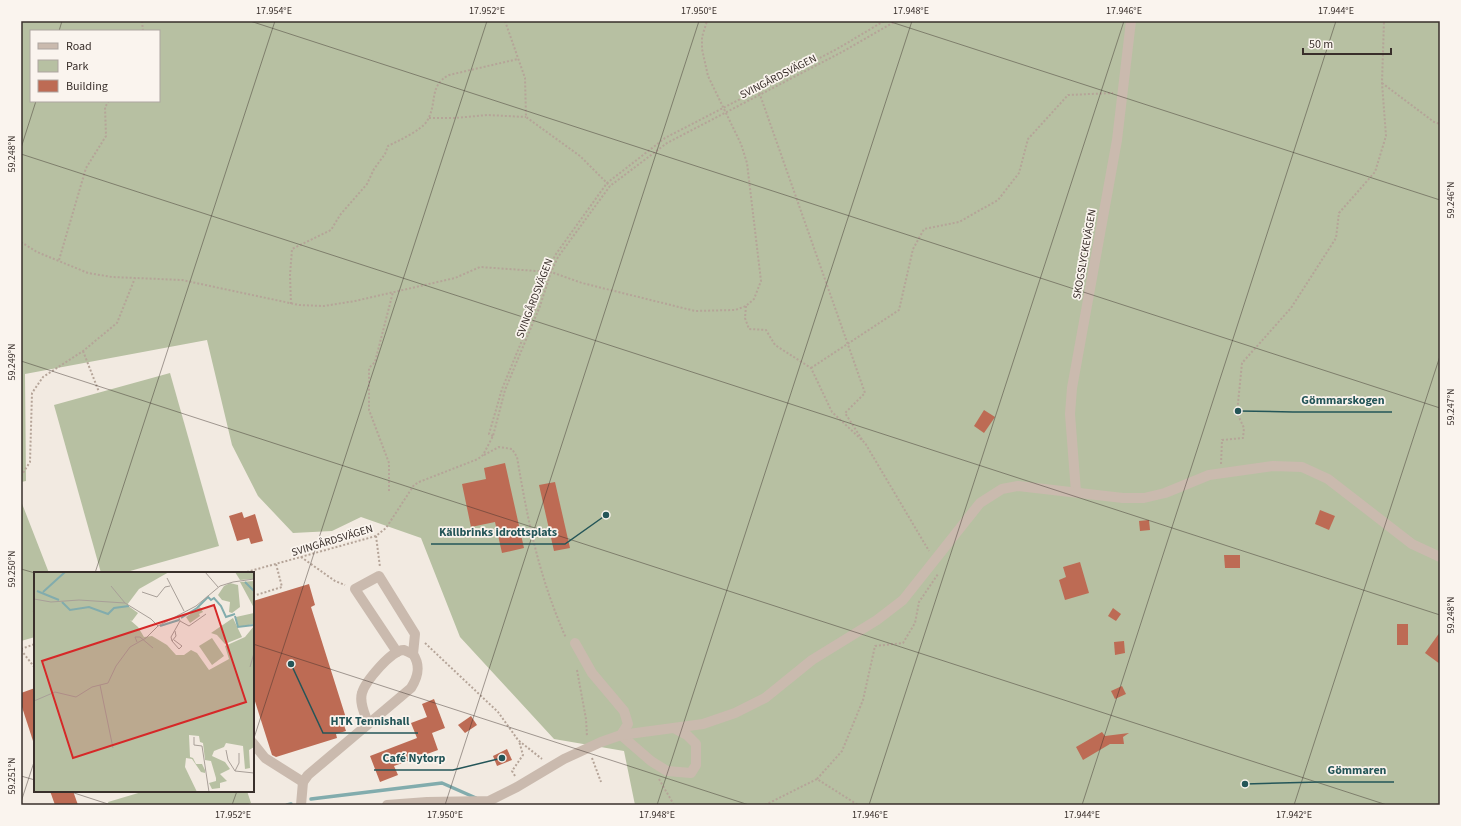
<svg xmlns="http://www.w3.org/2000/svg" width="1461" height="826" viewBox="0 0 1461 826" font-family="'Source Sans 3',sans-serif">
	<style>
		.green { fill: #b7c0a2; fill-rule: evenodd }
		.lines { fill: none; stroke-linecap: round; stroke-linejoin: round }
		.stream { stroke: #82acad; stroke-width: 3.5 }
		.building { fill: #bd6b54 }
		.path { stroke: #b5a498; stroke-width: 2; stroke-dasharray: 2 2; stroke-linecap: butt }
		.minor { stroke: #cabaae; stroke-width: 10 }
		.ticks { fill: none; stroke: #392f2b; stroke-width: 1; stroke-opacity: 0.45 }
		.labels { text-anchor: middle; stroke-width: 3.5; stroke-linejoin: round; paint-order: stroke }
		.street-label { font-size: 11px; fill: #392f2b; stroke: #faf4ee }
		.inset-river { fill: none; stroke: #82acad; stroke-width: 2 }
		.inset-road { fill: none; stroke: #a89f98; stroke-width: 1 }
		.view { fill: #d62828; fill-opacity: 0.15; stroke: #d62828; stroke-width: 2 }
		.inset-edge { fill: none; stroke: #392f2b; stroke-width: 2 }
		.leader { fill: none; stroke: #245558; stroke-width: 1.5 }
		.callout-dot { fill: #245558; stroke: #faf4ee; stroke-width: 1.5 }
		.callout-label { font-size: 12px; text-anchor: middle; font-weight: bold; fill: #245558; stroke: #faf4ee; stroke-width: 3.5; stroke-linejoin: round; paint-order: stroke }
		.neatline { fill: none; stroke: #392f2b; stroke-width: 1.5 }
		.ticks-label { font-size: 10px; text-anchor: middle; fill: #392f2b }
	</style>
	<rect width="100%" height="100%" fill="#f2eae1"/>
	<g class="green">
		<path d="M21,21H1440V805H635L624,751L554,739L460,637L421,538L361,517L332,531L293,533L258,496L232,445L207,340L25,374L26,481L21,482ZM31,31H159V101H31Z"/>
		<polygon points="170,373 219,546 123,573 101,573 54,405"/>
		<polygon points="21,501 49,573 35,573 35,637 21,641"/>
		<polygon points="145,791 247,791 251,803 245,805 109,805 108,802"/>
	</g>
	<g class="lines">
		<g class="stream">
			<polyline points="311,799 442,783 476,798"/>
			<polyline points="287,805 291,804"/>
		</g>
	</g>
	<g class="building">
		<polygon points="984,410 995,417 984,433 974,426"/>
		<polygon points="505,463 524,548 502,553 495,522 471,527 462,484 486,479 484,468"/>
		<polygon points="555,482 570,548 554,551 539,485"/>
		<polygon points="1320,510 1335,516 1329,530 1315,524"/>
		<polygon points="242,512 244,518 255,514 263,541 251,544 249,538 237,541 229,516"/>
		<polygon points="1149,520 1150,530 1140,531 1139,521"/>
		<polygon points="1224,555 1240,555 1240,568 1225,568"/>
		<polygon points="1080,562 1089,593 1065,600 1059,580 1066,577 1063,567"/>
		<polygon points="309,584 315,605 311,607 346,718 342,719 346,731 336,734 337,738 276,757 272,755 253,695 253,601"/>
		<polygon points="1113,608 1121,614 1116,621 1108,616"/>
		<rect x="1397" y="624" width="11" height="21"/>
		<polygon points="1440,632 1440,664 1425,653"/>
		<polygon points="1124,641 1125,653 1115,655 1114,642"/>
		<polygon points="1122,686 1126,694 1115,699 1111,691"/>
		<polygon points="35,688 35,740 33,741 21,704 21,693"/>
		<polygon points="434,699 445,728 432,733 438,750 394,766 398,775 380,782 370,756 417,738 411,723 427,717 422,704"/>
		<polygon points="471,716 477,725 465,733 458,725"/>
		<polygon points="1102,732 1105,736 1129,733 1123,737 1124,744 1110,744 1083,760 1076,747"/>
		<polygon points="507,749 512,760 497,766 493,756"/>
		<polygon points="50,791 73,791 78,805 55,805"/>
	</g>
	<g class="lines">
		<g class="path">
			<polyline points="142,21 143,31"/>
			<polyline points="505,21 525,78 526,117 580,156 610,186"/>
			<polyline points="1382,83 1434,122 1440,124"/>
			<polyline points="758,89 865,393 845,413 863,441"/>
			<polyline points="429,118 455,118 487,115 526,117"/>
			<polyline points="21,242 37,252 88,273 112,277 182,280 299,305 324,306 355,301 455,278 480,267 551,272 582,283 695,311 735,310 746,306 754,299 761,281 747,163 741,144 708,76 702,49 702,37 707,21"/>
			<polyline points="59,260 86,168 106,136 105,107 109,101"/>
			<path d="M291,304L290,275L292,249L331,230L340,215L367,184L374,169L385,154L388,146C398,141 422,130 427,121C438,103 428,86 449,75L518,59"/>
			<polyline points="746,306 745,318 749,329 766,330 775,345 811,368 832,412 865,443 929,551"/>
			<polyline points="83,351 99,392"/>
			<polyline points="811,368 899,310 913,249 924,229 959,222 998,200 1019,173 1028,139 1068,95 1113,93"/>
			<polyline points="493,436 489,434 502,389 537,304 547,271 556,254 607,183 665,138 837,49 884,21"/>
			<path d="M484,455L499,447L512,449L517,457C528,522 539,577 566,638"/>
			<polyline points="1221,464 1222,440 1243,438 1244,428 1237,413 1242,363 1291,308 1336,238 1339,213 1375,172 1386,136 1382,83 1384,21"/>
			<polyline points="21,476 30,462 32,393 43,377 83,351 117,323 135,278"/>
			<polyline points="389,491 389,463 369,410 369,368 375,362 393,292"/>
			<polyline points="376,536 380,567"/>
			<polyline points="301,557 335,581 345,585"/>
			<polyline points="243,573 376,536 386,528 414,485 419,482 478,459 483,455 493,436 505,390 540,306 551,272 558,257 610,186 667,143 842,52 896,21"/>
			<polyline points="253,596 282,587 276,564"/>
			<polyline points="33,612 35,611"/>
			<polyline points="425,643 498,712 518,740 542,759"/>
			<polyline points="21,649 35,644"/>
			<polyline points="21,650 35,668"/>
			<polyline points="577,670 586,719 587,737"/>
			<polyline points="592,758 601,782"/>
			<polyline points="515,776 512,771 523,755 519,741"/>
			<polyline points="659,779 674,805"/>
			<polyline points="817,779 842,751 863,700 875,646 903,643 915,623 919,602 938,574"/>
			<polyline points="765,805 817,779 858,805"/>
		</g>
		<g class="minor">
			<polyline points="1076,492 1070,414 1072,388 1117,140 1131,21"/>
			<polyline points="575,643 592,673 624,711 628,724 621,735 651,761 667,771 691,773 696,765 696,744 687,735 674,728"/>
			<polyline points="397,652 355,589 379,576 415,634 413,654"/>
			<polyline points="253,743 265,758 303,782"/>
			<path d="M301,805L303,782L308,775L411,688C418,677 421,666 413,654C410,653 407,651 404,650C392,649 365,682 362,693C359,703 365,714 368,723"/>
			<polyline points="387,805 427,802 489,801 517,787 564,759 601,742 621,735 703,724 735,713 765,698 812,660 877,620 903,600 980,503 1002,489 1018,486 1123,498 1144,498 1165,493 1209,475 1273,466 1302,467 1328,479 1412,544 1440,557"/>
		</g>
	</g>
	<path class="ticks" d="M250,21L1440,408M888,21L1440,200M59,31L62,21M21,148L36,101M21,154L1440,615M21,361L1387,805M21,569L35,573M95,573L275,21M253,644L749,805M253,741L487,21M21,776L35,780M68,791L111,805M21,802L35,759M232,805L237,791M445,805L699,21M657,805L912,21M869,805L1124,21M1082,805L1336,21M1294,805L1440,356"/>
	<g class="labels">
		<g class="street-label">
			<text transform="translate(778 76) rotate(-27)" y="4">SVINGÅRDSVÄGEN</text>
			<text transform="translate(1084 254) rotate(-80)" y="4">SKOGSLYCKEVÄGEN</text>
			<text transform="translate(534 298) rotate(-69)" y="4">SVINGÅRDSVÄGEN</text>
			<text transform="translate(332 540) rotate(-17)" y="4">SVINGÅRDSVÄGEN</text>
		</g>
	</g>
	<g transform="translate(34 572)">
		<rect width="220" height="220" fill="#f2eae1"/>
		<path d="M0,0H135L105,17L93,33L104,41L98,49L96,48L104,55L110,65L118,64L133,73L142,83H150L157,78L163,81L175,98L195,87L191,74L211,65L220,54V175L215,178L216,196L211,197L209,174L192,171L190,175L180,179L178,184L191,190L196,197L186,202L193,209L186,211V216L178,217L175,211L182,209V206L177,189L171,188L169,171L166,170L165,164L155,163L156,185L159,186L162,192H168L171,198V201L167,200L158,187L152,186L151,195L163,220H0ZM201,0H219V7L206,8ZM220,9V36L206,10ZM196,11L204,13L206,35L198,41L195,40L196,30L188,28L184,23L190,14ZM166,35L169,40L165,42L166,44L156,51L152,45ZM220,41V52L204,55L202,45ZM199,46L208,65L191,72L183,63L177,61ZM178,66L190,84L178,93L165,74Z" fill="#b7c0a2"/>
		<path class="inset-river" d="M211,10L220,19M3,19L25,28M9,20L31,0M28,30L36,38L55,35L74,42L80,36L95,34M201,44L204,55L220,53M147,46L163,36L174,25L177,28L180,26L187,34L192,45L201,42M126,54L145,48"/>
		<path class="inset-road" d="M171,0L184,15M133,6L150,39M77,14L91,31M108,20L123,25L131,15L136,14M0,27L17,30L45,28L91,31L117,47L124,54M146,49L155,54L172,42M141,59L142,64L138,69L137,65L146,49L144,43M138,69L145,77L148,74L140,68M103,70L101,65H106L119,76M216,95L220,81M66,113L79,176M0,129L21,120L42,125L58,115L74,111L82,94L96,75L112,66L124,54L162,34L186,14L199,10L220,7M160,165V173L168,174L175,220M192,178L194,188L201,199L220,201M201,199L205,191V181"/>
		<path class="view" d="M180,33L212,130L39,186L8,89Z"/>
		<rect width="220" height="220" class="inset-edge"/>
	</g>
	<path class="leader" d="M1238 411L1293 412H1392M606 515L565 544H431M291 664L323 733H418M502 758L453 770H374M1245 784L1319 782H1394"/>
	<g class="callout-dot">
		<circle cx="1238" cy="411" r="4"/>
		<circle cx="606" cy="515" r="4"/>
		<circle cx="291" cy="664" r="4"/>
		<circle cx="502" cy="758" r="4"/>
		<circle cx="1245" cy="784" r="4"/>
	</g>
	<g class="callout-label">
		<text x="1343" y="404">Gömmarskogen</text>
		<text x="498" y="536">Källbrinks idrottsplats</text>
		<text x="370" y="725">HTK Tennishall</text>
		<text x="414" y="762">Café Nytorp</text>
		<text x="1357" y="774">Gömmaren</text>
	</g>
	<rect width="1461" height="826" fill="none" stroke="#faf4ee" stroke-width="44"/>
	<rect x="30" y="30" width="130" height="72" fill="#faf4ee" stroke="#ada5a0"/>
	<rect x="38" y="43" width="20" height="6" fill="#cabaae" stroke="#ada5a0"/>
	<text x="66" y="50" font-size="12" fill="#392f2b">Road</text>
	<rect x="38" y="60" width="20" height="12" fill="#b7c0a2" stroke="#ada5a0"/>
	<text x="66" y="70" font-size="12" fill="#392f2b">Park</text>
	<rect x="38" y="80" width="20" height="12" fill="#bd6b54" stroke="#ada5a0"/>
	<text x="66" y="90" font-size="12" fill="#392f2b">Building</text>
	<path d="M1303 48v6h88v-6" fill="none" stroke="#392f2b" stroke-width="2"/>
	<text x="1309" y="48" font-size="12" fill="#392f2b" stroke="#faf4ee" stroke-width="3" paint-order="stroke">50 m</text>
	<rect x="22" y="22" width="1417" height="782" class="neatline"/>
	<g class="ticks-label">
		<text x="274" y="14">17.954°E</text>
		<text x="487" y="14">17.952°E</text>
		<text x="699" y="14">17.950°E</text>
		<text x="911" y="14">17.948°E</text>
		<text x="1124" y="14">17.946°E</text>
		<text x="1336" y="14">17.944°E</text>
		<text transform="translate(11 154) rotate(-90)" y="4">59.248°N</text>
		<text transform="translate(1450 200) rotate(-90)" y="4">59.246°N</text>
		<text transform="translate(11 362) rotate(-90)" y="4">59.249°N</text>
		<text transform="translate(1450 407) rotate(-90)" y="4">59.247°N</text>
		<text transform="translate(11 569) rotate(-90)" y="4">59.250°N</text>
		<text transform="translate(1450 615) rotate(-90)" y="4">59.248°N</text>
		<text transform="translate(11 776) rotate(-90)" y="4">59.251°N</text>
		<text x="233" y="818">17.952°E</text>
		<text x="445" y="818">17.950°E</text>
		<text x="657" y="818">17.948°E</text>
		<text x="870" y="818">17.946°E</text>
		<text x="1082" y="818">17.944°E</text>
		<text x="1294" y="818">17.942°E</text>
	</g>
</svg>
